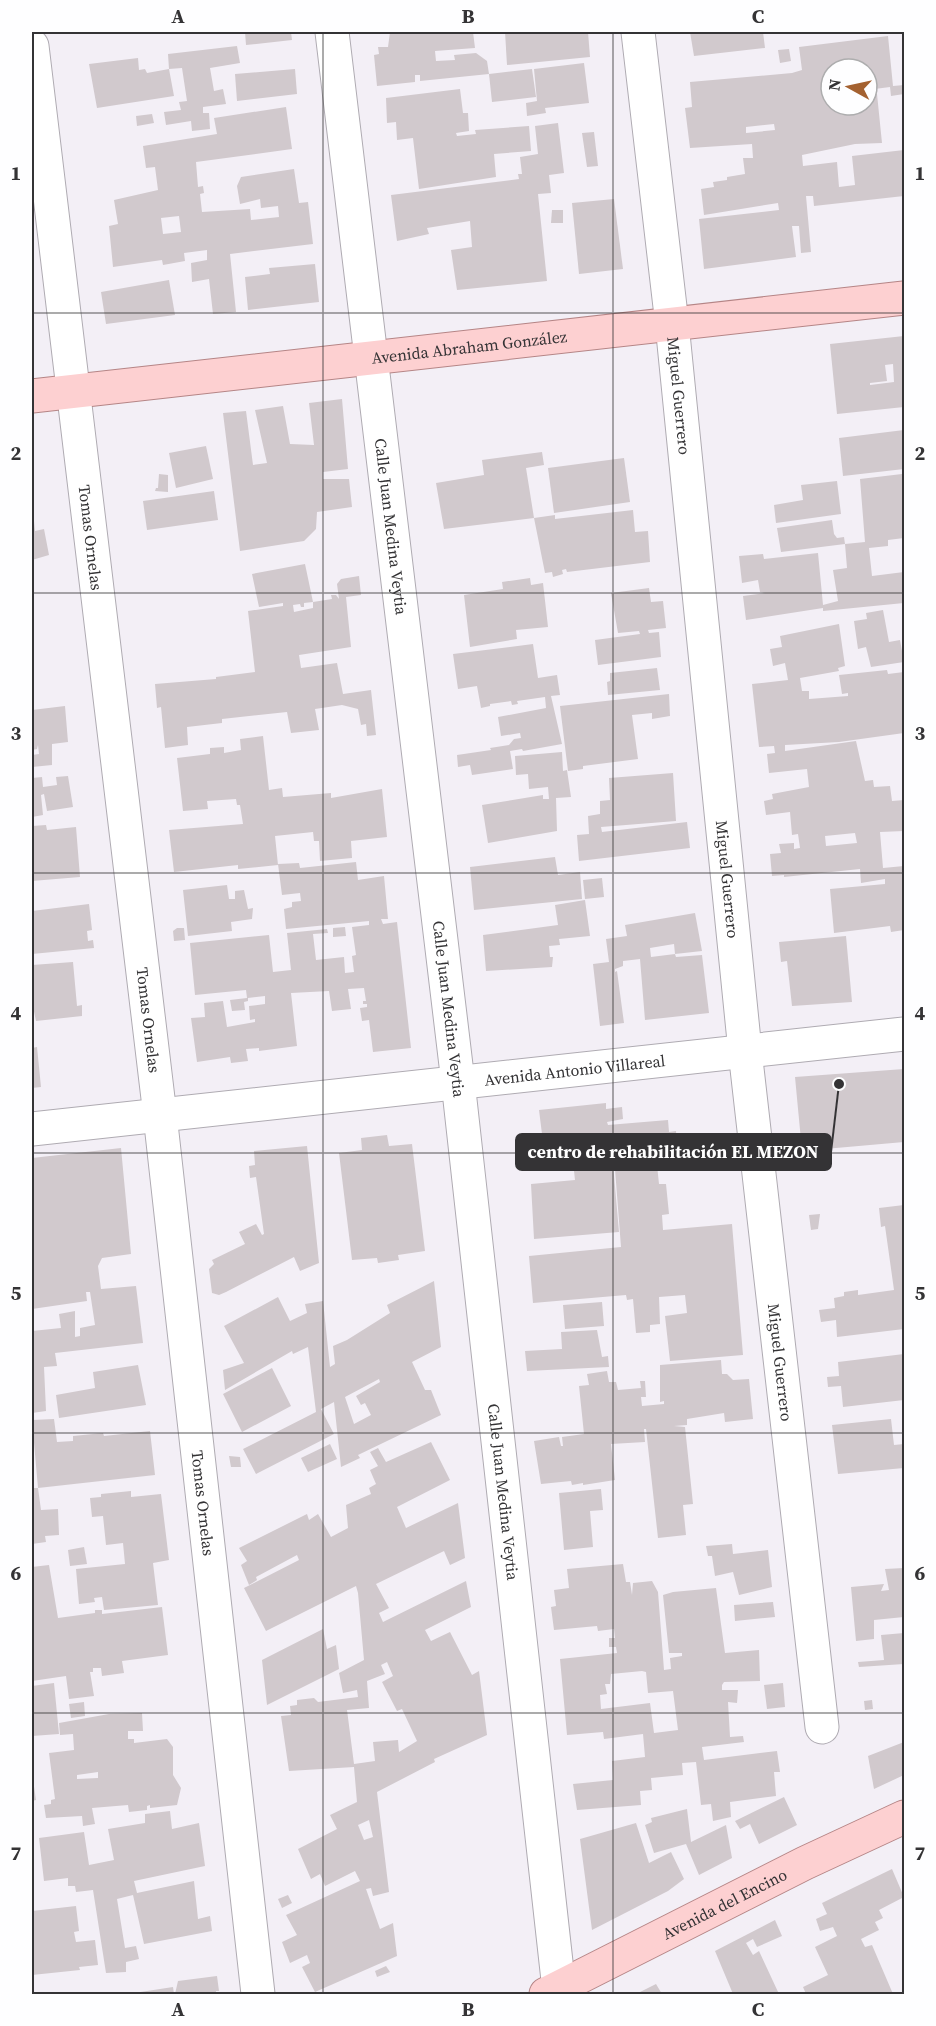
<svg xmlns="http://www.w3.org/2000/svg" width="936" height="2026" viewBox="0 0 936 2026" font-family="'Source Serif 4',serif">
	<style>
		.building { fill: #d1c9cd; fill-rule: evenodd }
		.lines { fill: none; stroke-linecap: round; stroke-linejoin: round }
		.minor-casing { stroke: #afabb2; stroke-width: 35 }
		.major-casing { stroke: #b58586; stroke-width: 35 }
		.minor { stroke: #fff; stroke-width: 33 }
		.major { stroke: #fdd0d1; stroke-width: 33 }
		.grid { fill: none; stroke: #343335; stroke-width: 1.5; stroke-opacity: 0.55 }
		.labels { text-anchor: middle; stroke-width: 5; stroke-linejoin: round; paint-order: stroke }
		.street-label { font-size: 16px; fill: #343335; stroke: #fefeff }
		.leader { fill: none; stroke: #343335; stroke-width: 2 }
		.callout-dot { fill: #343335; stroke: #fefeff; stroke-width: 2 }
		.callout { fill: #343335; stroke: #343335; stroke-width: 2 }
		.callout-label { font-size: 18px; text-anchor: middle; font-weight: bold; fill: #fff }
		.neatline { fill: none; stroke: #343335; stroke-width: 2 }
		.grid-label { font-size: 20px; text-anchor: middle; font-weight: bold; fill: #343335 }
	</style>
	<rect width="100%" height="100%" fill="#f3eff6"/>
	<g class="building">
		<polygon points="245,32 291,32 292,40 246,45"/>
		<polygon points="390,32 473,32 475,48 435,51 436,61 455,60 454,55 476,53 487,61 489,74 420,81 420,75 415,75 415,82 377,86 374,55 379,54 378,47 388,47"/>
		<polygon points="505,32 588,32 590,57 507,65"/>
		<polygon points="690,32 763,32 765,48 694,56"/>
		<path d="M888,36L893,86L904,85V94L891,96L890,87L867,90V69H831V105H867V94H877L882,143L855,144L802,155L803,166L837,162L839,187L855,185L852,156L904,150V196L814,206L813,196H806L811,252L801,253L799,226H792L796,257L704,269L699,219L779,210L778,203L704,215L701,189L714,187L713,182L727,180V177L745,174L743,158H753L752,144L690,148L685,108L692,107L690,82L792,73L802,70L799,47ZM774,124L775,130L746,133V127Z"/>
		<polygon points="237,46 240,63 210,68 214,91 223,89 226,104 203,107 203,113 209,113 210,129 192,131 191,121 166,125 164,112 181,110 179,102 187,101 182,68 169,69 174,96 97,108 89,64 138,58 139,70 145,69 147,73 169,69 168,54"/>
		<polygon points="789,49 791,61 780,63 778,50"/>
		<polygon points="584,63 589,103 545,108 546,113 527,116 526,103 537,101 534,69"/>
		<polygon points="295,69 297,94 237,101 235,74"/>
		<polygon points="532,69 536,97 492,102 489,74"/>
		<polygon points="460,89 463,113 468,113 469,131 456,133 457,136 476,134 475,130 529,126 531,151 494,154 496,177 419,189 413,138 397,140 396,122 387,123 386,98"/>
		<path d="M286,107L292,149L196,162L198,187L203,186L204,193L200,194L202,212L250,209L251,220L279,217L278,206L261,208L260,199L240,204L237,186L241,177L294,169L299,203L308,202L313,244L230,254L236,312L213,314L209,279L192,282L191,263L207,260V250L184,253L185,261L163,265L162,260L113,267L109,226L118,224L114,200L158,190L155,167L146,168L143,146L217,134L214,118ZM179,216L181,232L163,234L161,218Z"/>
		<polygon points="152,114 154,123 137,126 136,116"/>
		<polygon points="558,123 564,173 549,175 551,193 538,194 547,281 457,290 451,250 472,247 470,221 427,228 429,234 397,241 391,195 519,179 518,174 522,174 520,157 538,154 535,126"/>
		<polygon points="594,132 598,166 587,167 582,133"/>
		<polygon points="614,199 623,269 579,274 572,203"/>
		<polygon points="552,210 563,210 563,223 551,223"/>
		<polygon points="315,264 319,302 248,310 245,277 270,274 269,268"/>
		<polygon points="169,280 175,315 106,324 101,292"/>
		<path d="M904,336V407L837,414L830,344ZM893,364L894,382L870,385V383L887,381L885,365Z"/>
		<polygon points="342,399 348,469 323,472 323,479 349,479 352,507 317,512 316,529 304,541 240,551 223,413 246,411 253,465 267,463 255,410 283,406 290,444 314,445 309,403"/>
		<polygon points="904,430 904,469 843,476 839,438"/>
		<polygon points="206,446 213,479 176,488 169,453"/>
		<polygon points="542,452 544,465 526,468 534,518 555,515 555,519 633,510 635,532 648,531 650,562 567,572 566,569 562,570 563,574 553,577 552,572 545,573 534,518 444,529 436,483 484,475 482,460"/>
		<polygon points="624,458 630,502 554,513 548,468"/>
		<polygon points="159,474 168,475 168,492 155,491 156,488 158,488"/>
		<polygon points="902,474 904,538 888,540 888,546 869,548 872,576 904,572 904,603 823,611 823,608 746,620 743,596 765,593 760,592 758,580 742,583 739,556 763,554 764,559 818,553 823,605 838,601 833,570 847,568 845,544 865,542 860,479"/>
		<polygon points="837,481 841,514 776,523 774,505 803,500 801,485"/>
		<polygon points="214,491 218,520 147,530 143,501"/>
		<polygon points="832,520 834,534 837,538 844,537 845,544 781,552 777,528"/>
		<polygon points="34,521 35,531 44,529 49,555 32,560 32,522"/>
		<polygon points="305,564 313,602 304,603 304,607 301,607 300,604 293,605 294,612 313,608 313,602 332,599 331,595 336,595 339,599 337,584 341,579 359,576 361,595 346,597 351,647 299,655 301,668 337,663 343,694 371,690 376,735 367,736 366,724 361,725 358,709 342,705 315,709 319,730 291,733 287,712 222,719 222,723 187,727 188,745 165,748 161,707 157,708 155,684 216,679 216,677 255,672 248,611 283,606 283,603 259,607 252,574"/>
		<polygon points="530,578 531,585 543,583 548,627 516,630 517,639 470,647 464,595 503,589 502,582"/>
		<polygon points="649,588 651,602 663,601 666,628 648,630 649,633 659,632 661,657 598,665 595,640 640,634 639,631 618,633 611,593"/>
		<polygon points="883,610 889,642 900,640 904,662 871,667 866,647 858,649 854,621 867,619 866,613"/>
		<path d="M839,624L845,666L838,668L839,671L800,678L802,691H809V699L848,696V693L842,694L839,675L887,670L888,674L904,672V733L839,742L785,745V751L856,741L865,781L873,780L874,787L890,786L892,801L904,800V831L880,832L883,868L904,866V930L891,932L890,926L834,933L830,889L885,884V879L861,883L860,869L784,877V875L772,876L770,854L781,853L779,844L794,843V849L800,848L798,834L792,835L790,812L766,815L764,801L773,799L772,794L809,787L807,769L769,773L767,754L775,753L774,746L759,747L752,684L788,680L785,663L773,666L770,649L782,647L780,636ZM855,833L857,843L826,846L825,836Z"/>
		<polygon points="533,644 538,678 557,675 560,695 551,696 562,744 523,751 522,749 510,751 513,769 472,775 470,765 458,767 457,755 491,750 490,748 509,745 514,739 521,738 520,733 501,736 498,717 546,708 545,697 517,701 518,704 512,705 511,701 490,704 490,706 481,708 477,686 458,689 453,654"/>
		<polygon points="657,668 660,690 608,695 607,682 610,681 610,673"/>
		<polygon points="669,694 670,716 652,719 652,713 632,715 638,759 583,766 583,769 568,771 560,706"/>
		<polygon points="65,706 68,742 52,744 52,765 32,767 32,755 39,754 38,745 37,749 32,750 32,710"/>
		<polygon points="263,736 269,790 282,788 283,797 331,793 331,798 382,789 387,837 351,841 352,858 320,861 319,841 314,841 313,832 275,836 278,865 238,869 238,865 174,872 169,830 243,824 240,805 237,805 236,799 207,801 208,809 183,811 177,758 210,754 210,748 224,747 224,753 241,750 240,739"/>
		<polygon points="562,752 563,771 567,770 571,797 556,798 557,831 488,843 482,805 543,795 543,799 549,799 548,787 529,789 528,774 516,775 515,756"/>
		<polygon points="673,773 676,821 601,827 602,832 687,822 690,848 579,861 577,835 589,834 588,816 600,814 600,801 610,800 609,778"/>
		<polygon points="68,776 73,807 47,811 44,794 41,795 43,815 32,817 32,778 42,777 43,787 57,785 56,777"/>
		<polygon points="46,825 47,830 76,827 80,877 32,881 32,826"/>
		<polygon points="555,857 558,875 580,872 582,899 474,910 470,867"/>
		<polygon points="356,862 358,880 384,876 388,919 381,919 383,924 397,922 411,1048 373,1052 369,1020 362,1021 360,1008 367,1007 367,1004 363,1004 363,1001 366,1001 364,988 348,989 351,1009 332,1011 329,991 291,993 297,1046 259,1051 259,1048 246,1049 248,1061 231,1063 230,1057 197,1062 191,1018 205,1017 204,1003 223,1001 227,1027 255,1022 255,1019 250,1020 249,1006 265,1004 265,996 248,998 248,1001 244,1002 245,1010 232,1011 230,1000 247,998 246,990 195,995 190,943 269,935 273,972 291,970 287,933 327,929 328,933 313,934 316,960 344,957 345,973 354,972 352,956 356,955 352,927 369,925 369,921 286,929 284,909 292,907 292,902 301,901 300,893 282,895 278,864 299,863 300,868"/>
		<polygon points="602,878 604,897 585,899 583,880"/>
		<polygon points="227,885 229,899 235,899 235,891 244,890 248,909 253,908 252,919 231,922 232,931 188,936 183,890"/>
		<polygon points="585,900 590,936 559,939 560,945 549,946 550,957 553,957 552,967 486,971 483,935 558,925 555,905"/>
		<polygon points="89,904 92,930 87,931 88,941 93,940 94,948 32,954 32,911"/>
		<path d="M695,913L702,951L675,954L676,957L702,955L709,1013L645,1020L640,959L623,961V966L615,969V972L617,971L624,1023L600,1026L593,964L609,962L606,939L627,936L625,925ZM674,944L675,954L651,957L650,948Z"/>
		<polygon points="345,927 346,936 333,937 333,928"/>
		<polygon points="177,928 184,928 185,940 174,941 173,931"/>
		<polygon points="846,936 852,1002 792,1006 787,961 781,962 779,942"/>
		<polygon points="73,962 77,1006 82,1005 82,1016 36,1021 32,1002 32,965"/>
		<polygon points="37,1047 41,1087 32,1088 32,1048"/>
		<polygon points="904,1069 904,1142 802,1151 795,1077"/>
		<polygon points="606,1103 606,1109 622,1107 623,1119 607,1122 608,1125 668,1120 669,1132 676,1131 677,1147 670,1147 672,1158 613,1164 619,1232 534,1239 531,1184 575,1180 573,1162 546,1166 539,1110"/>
		<polygon points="387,1135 389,1146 412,1144 425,1251 398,1255 399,1260 378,1263 377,1258 352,1260 339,1153 362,1150 361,1138"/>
		<polygon points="307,1146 319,1263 300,1271 294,1257 226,1292 219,1295 212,1293 209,1269 214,1264 212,1260 245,1244 239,1232 256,1224 262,1235 264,1234 256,1177 250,1178 249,1166 255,1165 254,1151"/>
		<polygon points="121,1148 131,1254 102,1258 98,1266 101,1289 136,1286 143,1343 55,1353 57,1366 44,1367 46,1411 32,1413 32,1331 61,1328 59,1314 75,1311 75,1337 80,1336 80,1328 95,1325 90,1292 86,1292 87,1301 32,1309 32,1158"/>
		<polygon points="657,1165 659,1184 666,1184 669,1214 662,1215 663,1230 732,1224 743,1355 670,1361 665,1316 687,1313 685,1295 659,1297 660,1324 650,1325 650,1332 636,1333 633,1299 627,1300 626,1295 533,1303 529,1256 621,1247 615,1169"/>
		<polygon points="904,1205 904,1329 837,1337 836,1320 821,1322 819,1310 835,1308 834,1298 844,1296 844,1292 858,1290 858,1295 894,1290 885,1226 881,1227 879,1208"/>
		<polygon points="820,1214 818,1229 811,1230 809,1215"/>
		<path d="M434,1281L441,1347L412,1362L425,1390H431L441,1415L358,1455L360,1458L341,1467L334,1402L321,1409L334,1434L256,1474L243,1449L316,1412L308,1347L293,1354L292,1351L225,1390L223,1370L244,1363L224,1326L278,1297L290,1321L307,1313L305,1304L323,1301L330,1367L335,1364L333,1346L347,1340L390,1313L387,1305ZM379,1379L380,1382L356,1396L361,1405L365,1403L371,1415L354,1424L345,1397Z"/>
		<polygon points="602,1302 604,1326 565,1329 563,1305"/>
		<polygon points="597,1330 602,1357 608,1356 609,1367 527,1371 525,1351 562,1349 561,1332"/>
		<polygon points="904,1354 904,1400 843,1407 841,1386 828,1387 827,1377 839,1376 838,1362"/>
		<polygon points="721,1360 722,1374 727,1374 733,1380 749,1379 753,1419 725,1422 724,1413 687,1419 687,1425 674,1426 685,1427 693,1504 683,1505 686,1535 658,1538 646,1429 644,1429 645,1442 611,1444 615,1480 583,1485 583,1483 572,1485 571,1481 541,1484 534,1441 559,1437 561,1446 563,1446 562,1437 584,1434 579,1386 589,1385 587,1374 607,1371 609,1382 616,1382 618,1390 641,1388 640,1381 645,1381 646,1397 641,1397 642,1406 664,1404 664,1401 660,1402 660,1365"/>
		<polygon points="138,1365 146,1405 59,1418 56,1395 95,1388 93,1372"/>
		<polygon points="272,1368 291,1406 242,1432 223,1394"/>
		<polygon points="54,1419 57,1442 73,1441 73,1436 103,1433 104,1436 150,1431 155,1475 38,1488 32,1420"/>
		<polygon points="891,1419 894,1445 904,1444 904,1468 838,1474 832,1425"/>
		<path d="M431,1442L450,1480L397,1507L406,1528L458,1503L465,1558L450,1565L444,1551L376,1584L389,1608L379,1613L383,1622L466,1581L471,1607L425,1630L431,1641L450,1632L472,1675L479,1671L487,1735L434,1759L435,1762L377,1792L389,1892L373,1896L371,1888L366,1889L380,1929L393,1923L397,1956L315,1992L302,1967L310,1963L307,1955L290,1963L282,1942L297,1935L286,1915L360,1881L355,1871L325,1886L320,1874L311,1879L298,1849L337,1829L330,1815L357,1802L354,1767L289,1771L281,1716L291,1715L290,1706L297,1705V1700L314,1698L318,1702L358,1697L357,1690L343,1693L339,1673L364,1660L358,1593L356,1586L266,1631L244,1588L299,1560L297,1555L256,1577L257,1580L249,1585L241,1565L247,1561L239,1548L307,1514L309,1520L318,1514L331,1537L348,1528L346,1505L371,1494L369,1488L376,1484L370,1470L378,1466L370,1452L378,1448L386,1462ZM387,1662L393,1676L382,1682L397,1711L402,1709L417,1741L399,1752L398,1740L373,1742L375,1761L354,1764L347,1710L369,1708L367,1681L385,1674L381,1665ZM369,1820L373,1837L364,1840L358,1825Z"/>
		<polygon points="330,1444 337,1459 308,1472 301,1458"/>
		<polygon points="229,1456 240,1457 241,1467 231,1467"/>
		<polygon points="32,1488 38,1488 41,1510 58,1509 59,1535 45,1536 46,1542 32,1544"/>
		<polygon points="601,1489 603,1510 590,1511 593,1547 564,1550 559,1493"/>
		<polygon points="131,1491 131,1497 161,1494 169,1560 153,1563 158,1605 104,1610 102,1597 94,1598 95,1602 79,1604 76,1569 125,1564 123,1543 106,1545 103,1516 92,1517 90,1498 101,1497 101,1494"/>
		<polygon points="732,1544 733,1554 768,1550 772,1587 739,1595 733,1572 715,1576 712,1556 708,1556 706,1546"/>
		<polygon points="84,1547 87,1564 70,1566 68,1550"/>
		<path d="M623,1564L626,1582H630L632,1595L633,1583L652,1581L658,1592L664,1670L671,1669L670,1658L682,1656V1653H669L663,1595L673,1592L716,1588L725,1653L759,1650L760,1681L724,1682L722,1685V1690H738L737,1703L728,1702L730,1737L743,1736L744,1742L702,1747L704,1760L777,1751L780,1772H774L776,1796L730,1802L731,1817L713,1821L711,1804L701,1805L696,1762L682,1763L683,1775L651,1778L652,1790L640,1791L641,1805L577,1810L573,1784L613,1780L612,1761L645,1757L643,1734L604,1739L603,1732L567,1735L560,1659L617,1653L616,1647H609V1638H615L614,1629L598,1631L597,1626L554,1630L551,1607L556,1606L554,1590L569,1588L567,1569ZM642,1671L646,1672L648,1693L673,1691L678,1730L654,1733L650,1703L601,1709L600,1695L607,1694L605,1684H610L611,1674Z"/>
		<polygon points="49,1565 58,1618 95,1613 95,1610 102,1610 102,1614 162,1607 168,1655 122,1661 124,1673 102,1676 101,1668 93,1668 93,1672 90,1672 94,1696 69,1699 66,1676 32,1681 32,1567"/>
		<polygon points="904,1568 904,1617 874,1620 874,1639 856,1641 851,1587 884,1584 881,1591 889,1590 885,1569"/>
		<polygon points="773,1602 775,1617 735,1621 734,1605"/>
		<polygon points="323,1629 327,1649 336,1645 339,1669 267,1705 262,1660"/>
		<polygon points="904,1633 904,1664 859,1667 858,1662 884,1660 881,1635"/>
		<polygon points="54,1683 59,1734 32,1736 32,1686"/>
		<polygon points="783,1683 785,1707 767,1709 764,1685"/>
		<polygon points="872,1700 873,1709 865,1710 864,1701"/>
		<polygon points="84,1702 85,1716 71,1718 69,1704"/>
		<path d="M142,1713L143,1731H128V1739H134V1743L167,1739L173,1747V1775L181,1788L177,1805L150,1808V1805L147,1806V1810L129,1812L128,1805L92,1808L95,1824L83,1826L82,1816L46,1818L44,1805L51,1804V1800L55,1799L49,1753L74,1750L73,1734L60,1735L59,1723L109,1714ZM98,1772V1778L77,1779V1775Z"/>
		<polygon points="904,1742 904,1775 874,1789 868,1756"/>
		<polygon points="32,1773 36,1800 32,1801"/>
		<polygon points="784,1797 797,1825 759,1844 750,1824 740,1829 735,1821"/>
		<polygon points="687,1809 691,1842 726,1825 732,1858 699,1875 686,1844 654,1853 645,1825 652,1822 651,1818"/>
		<polygon points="170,1811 172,1829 199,1823 205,1866 134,1881 137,1893 194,1881 198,1919 210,1916 212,1931 144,1944 133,1895 117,1899 125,1948 136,1946 139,1959 126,1962 126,1972 106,1973 93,1890 76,1892 75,1886 68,1886 68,1878 44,1881 39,1838 84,1832 89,1865 114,1860 108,1829 145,1823 145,1814"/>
		<polygon points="636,1823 649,1863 671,1852 684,1879 668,1891 592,1930 580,1839"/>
		<polygon points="892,1869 904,1897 879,1910 883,1918 875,1922 879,1930 861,1939 865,1947 872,1945 893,1994 806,1994 803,1987 828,1975 815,1947 837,1936 833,1927 820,1931 816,1919 827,1914 822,1903"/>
		<polygon points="288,1895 292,1903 282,1908 278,1899"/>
		<polygon points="76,1906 79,1931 74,1932 76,1942 95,1940 98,1965 79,1967 80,1970 32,1975 32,1911"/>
		<polygon points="775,1920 782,1936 757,1947 753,1939 746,1943 753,1955 759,1951 779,1994 733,1994 715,1951"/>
		<polygon points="386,1966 390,1972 377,1977 375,1971"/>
		<polygon points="217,1976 219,1991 216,1991 216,1994 175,1994 178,1981"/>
		<polygon points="656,1984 662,1994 636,1994"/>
		<polygon points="173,1987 174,1994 134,1994 134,1993"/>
	</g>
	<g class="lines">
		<g class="minor-casing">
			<g id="minor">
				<path id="s1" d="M332,32L458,1082L559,1989"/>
				<path id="s2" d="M638,32L672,324L745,1051L822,1727"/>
				<path id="s3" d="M32,46L160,1115L258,1994"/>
				<path id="s4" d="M32,1129L904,1034"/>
			</g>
		</g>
		<g class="major-casing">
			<g id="major">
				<path id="s5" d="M32,396L904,298"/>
				<path id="s6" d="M546,1994L805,1863L904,1817"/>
			</g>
		</g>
		<use href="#minor" class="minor"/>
		<use href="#major" class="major"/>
	</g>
	<path class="grid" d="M323,32V1994M613,32V1994M32,313H904M32,593H904M32,873H904M32,1153H904M32,1433H904M32,1713H904"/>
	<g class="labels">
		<g class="street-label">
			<text dy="6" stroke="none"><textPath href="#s5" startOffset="440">Avenida Abraham González</textPath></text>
			<text dy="6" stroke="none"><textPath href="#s2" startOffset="366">Miguel Guerrero</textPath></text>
			<text dy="6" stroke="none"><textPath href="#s1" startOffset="498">Calle Juan Medina Veytia</textPath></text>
			<text dy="6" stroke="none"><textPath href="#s3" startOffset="495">Tomas Ornelas</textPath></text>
			<text dy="6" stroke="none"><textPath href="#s2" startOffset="852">Miguel Guerrero</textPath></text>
			<text dy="6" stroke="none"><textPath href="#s1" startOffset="984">Calle Juan Medina Veytia</textPath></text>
			<text dy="6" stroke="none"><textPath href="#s3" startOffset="981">Tomas Ornelas</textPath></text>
			<text dy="6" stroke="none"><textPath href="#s4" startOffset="546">Avenida Antonio Villareal</textPath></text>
			<text dy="6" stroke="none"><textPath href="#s2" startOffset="1338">Miguel Guerrero</textPath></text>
			<text dy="6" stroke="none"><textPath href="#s1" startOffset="1470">Calle Juan Medina Veytia</textPath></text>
			<text dy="6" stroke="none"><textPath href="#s3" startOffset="1467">Tomas Ornelas</textPath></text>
			<text dy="6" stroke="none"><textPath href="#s6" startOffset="200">Avenida del Encino</textPath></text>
		</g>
	</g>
	<path class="leader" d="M839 1084L831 1152"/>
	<circle class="callout-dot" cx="839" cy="1084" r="6"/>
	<rect class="callout" x="516" y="1134" width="315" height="36" rx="6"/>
	<g class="callout-label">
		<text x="673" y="1158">centro de rehabilitación EL MEZON</text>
	</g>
	<rect width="936" height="2026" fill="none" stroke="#fefeff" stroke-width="66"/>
	<g transform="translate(849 87) rotate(278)"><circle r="28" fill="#fefeff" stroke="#adadae" stroke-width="1.5"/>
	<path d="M0-4.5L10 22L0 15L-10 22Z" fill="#a46130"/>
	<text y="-9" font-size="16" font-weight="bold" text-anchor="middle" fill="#343335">N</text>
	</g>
	<rect x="33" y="33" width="870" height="1960" class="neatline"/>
	<g class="grid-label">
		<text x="178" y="23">A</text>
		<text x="468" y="23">B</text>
		<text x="758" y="23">C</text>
		<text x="16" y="180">1</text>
		<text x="920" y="180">1</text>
		<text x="16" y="460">2</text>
		<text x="920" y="460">2</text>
		<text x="16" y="740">3</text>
		<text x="920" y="740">3</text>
		<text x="16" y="1020">4</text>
		<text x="920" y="1020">4</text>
		<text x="16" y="1300">5</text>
		<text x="920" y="1300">5</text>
		<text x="16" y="1580">6</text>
		<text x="920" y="1580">6</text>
		<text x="16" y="1860">7</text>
		<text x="920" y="1860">7</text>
		<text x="178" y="2016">A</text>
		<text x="468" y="2016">B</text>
		<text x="758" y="2016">C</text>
	</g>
</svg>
